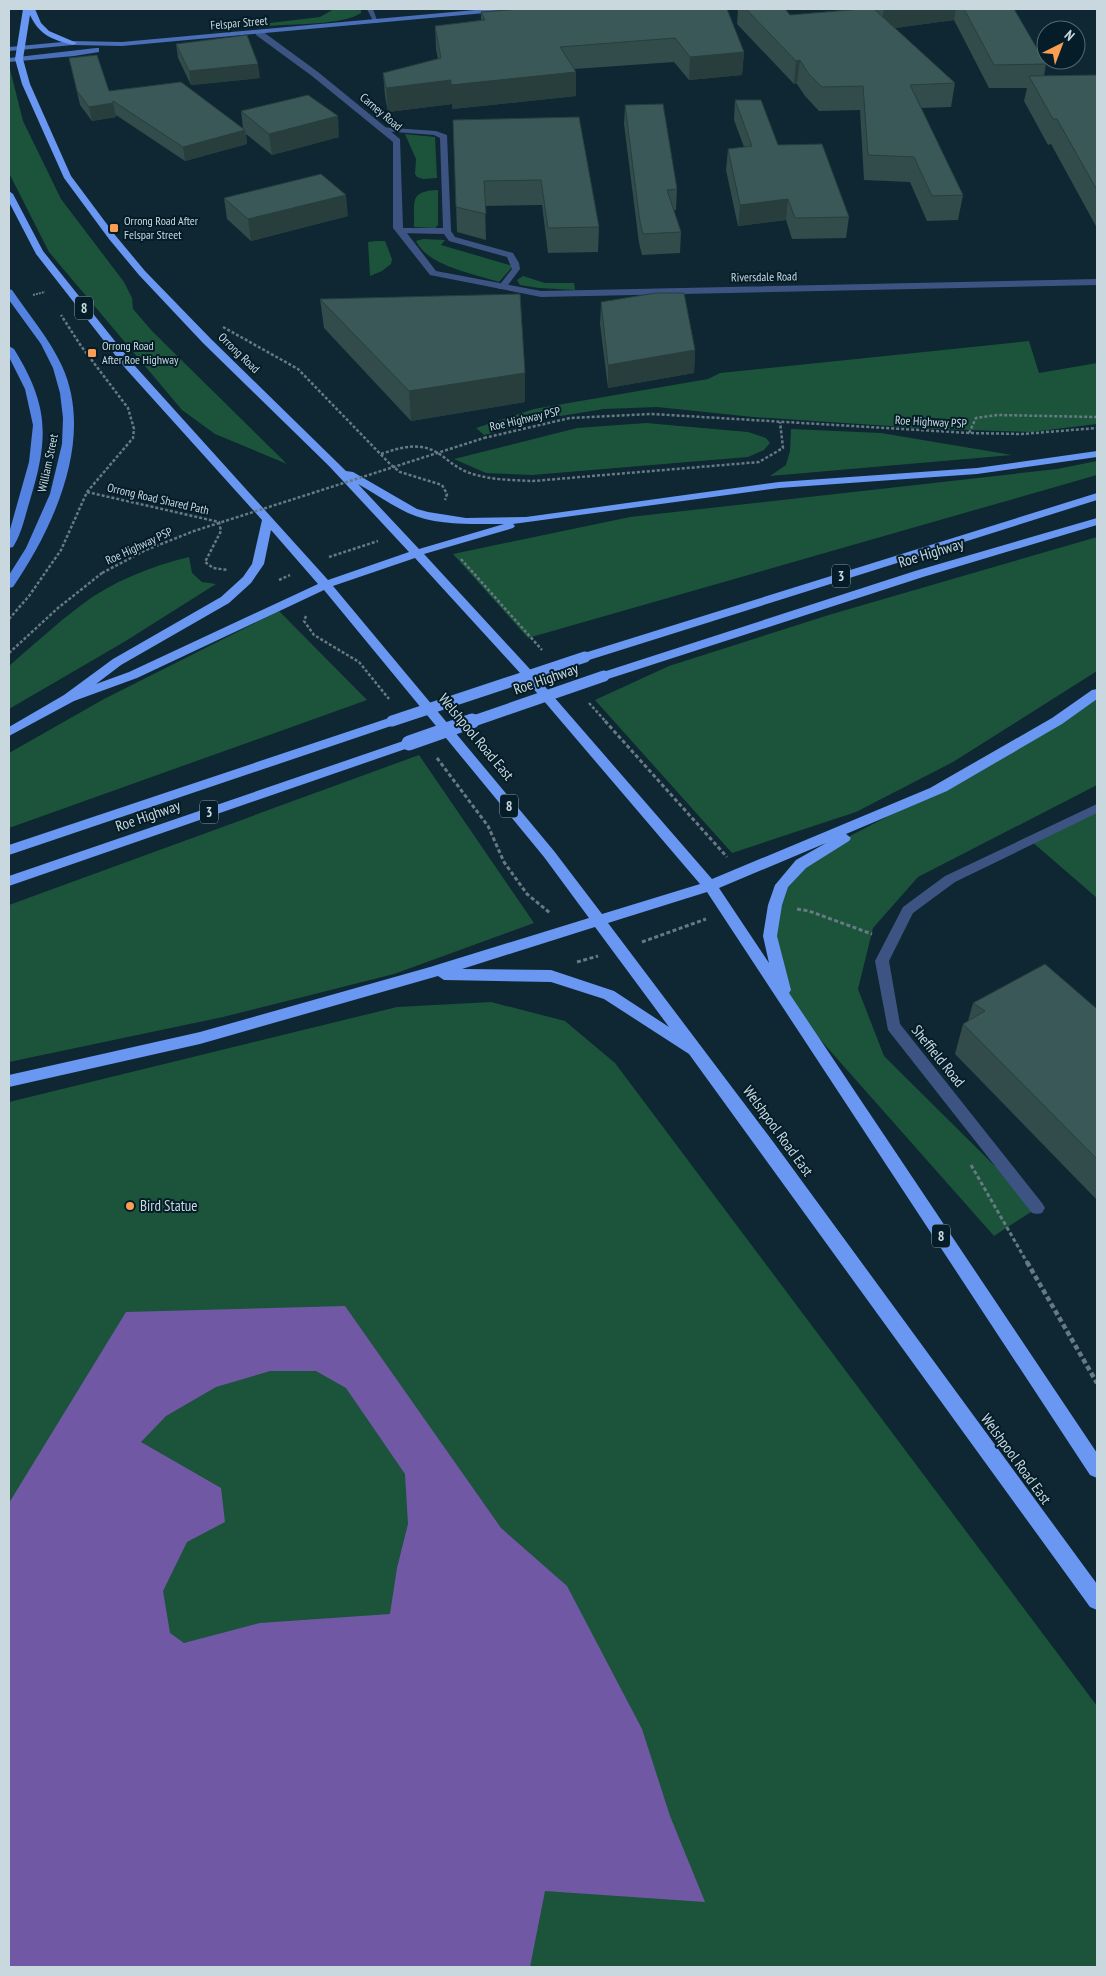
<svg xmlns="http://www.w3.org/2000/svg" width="1106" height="1976" viewBox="0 0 1106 1976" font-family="'PT Sans Narrow',sans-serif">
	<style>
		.green { fill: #1b543a }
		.water { fill: #7158a5; fill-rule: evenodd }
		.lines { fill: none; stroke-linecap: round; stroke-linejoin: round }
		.path-far3 { stroke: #667a83; stroke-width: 2; stroke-dasharray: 2 1; stroke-linecap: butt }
		.path-far2 { stroke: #667a83; stroke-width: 2.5; stroke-dasharray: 3 2; stroke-linecap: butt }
		.path-far1 { stroke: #667a83; stroke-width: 3; stroke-dasharray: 4 2.5; stroke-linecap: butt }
		.path { stroke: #667a83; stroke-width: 4.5; stroke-dasharray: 5 3; stroke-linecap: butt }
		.lane { fill: #3d5482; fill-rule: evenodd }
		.street { fill: #3d5482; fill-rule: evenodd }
		.secondary { fill: #4a6eb8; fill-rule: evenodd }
		.primary { fill: #5382e1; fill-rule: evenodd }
		.highway { fill: #6997f2; fill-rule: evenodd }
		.path-bridge { stroke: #667a83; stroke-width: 2.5; stroke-dasharray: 3 2; stroke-linecap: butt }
		.highway-bridge-far1 { stroke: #6997f2; stroke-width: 11 }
		.highway-bridge { stroke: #6997f2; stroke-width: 15 }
		.wall { fill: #314c4b }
		.shaded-wall { fill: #283e3d }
		.building { fill: #395857; stroke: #283e3d }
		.poi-dot { fill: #fb9e51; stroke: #041d28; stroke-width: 2 }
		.labels { text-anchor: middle; stroke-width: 4; stroke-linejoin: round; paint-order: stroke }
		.far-street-label { font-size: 12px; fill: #c9d8df; stroke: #041d28 }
		.far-poi-label { font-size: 12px; fill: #c9d8df; stroke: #041d28; text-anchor: start }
		.shield { fill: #041d28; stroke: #8ea0a8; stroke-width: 1 }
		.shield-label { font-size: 14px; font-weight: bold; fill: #c9d8df }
		.street-label { font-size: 15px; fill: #c9d8df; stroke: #041d28 }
		.poi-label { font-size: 15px; fill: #c9d8df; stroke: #041d28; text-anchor: start }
	</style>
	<rect width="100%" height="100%" fill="#0e2732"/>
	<g class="green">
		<path d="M334,9H361V13C344,25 291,24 268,26L270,23L320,17Z"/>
		<polygon points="9,65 23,121 61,199 124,282 132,298 133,309 152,331 287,464 215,434 182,410 49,252 9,173"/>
		<polygon points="405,134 435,137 437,178 423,179 417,177 415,174 416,159"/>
		<path d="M438,190V225L435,228L414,227C415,202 408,191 438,190Z"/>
		<path d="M423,239L445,240L441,245L513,266L499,282C474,274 428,266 416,241Z"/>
		<polygon points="376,241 385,241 392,259 391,264 382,271 370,276 368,242"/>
		<polygon points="523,276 545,283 574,283 575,290 539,288 520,285 517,280"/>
		<polygon points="1029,341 1039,373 1097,363 1097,424 1031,432 935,429 753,417 657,407 604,409 548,418 484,435 476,428 534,409 708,379 720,373"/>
		<polygon points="646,423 748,432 766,438 770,443 764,450 748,457 532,475 486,473 454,459 577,428"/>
		<polygon points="791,429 881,433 1012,455 770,476 786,465 790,451"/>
		<polygon points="1097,461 1097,475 528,638 453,554 630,517 1057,469"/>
		<polygon points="1097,537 1097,671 953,762 856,812 732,853 595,700 669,666 832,614"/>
		<path d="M189,557L192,573L202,582L216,584L124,642L9,709V666C32,646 55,625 80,606C111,582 151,566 189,557Z"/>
		<polygon points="279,611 367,700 9,828 9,753 104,699"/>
		<polygon points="1097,693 1097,785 918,877 873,928 858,989 884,1056 1037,1208 994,1236 786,1001 770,936 782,885 827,848 942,788 1057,721"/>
		<polygon points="419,755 534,923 394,974 223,1017 9,1062 9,905"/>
		<polygon points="1097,808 1097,898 1031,841"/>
		<polygon points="491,1002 565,1021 615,1063 1097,1706 1097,1967 9,1967 9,1102 397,1007"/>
	</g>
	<path class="water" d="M345,1306L501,1528L567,1586L642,1729L670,1816L705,1902L545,1891L530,1967H9V1503L126,1312ZM270,1371H316L346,1388L405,1474L408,1524L397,1568L390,1614L260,1623L184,1643L170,1633L163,1591L187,1542L225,1522L221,1488L141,1442L166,1416L216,1387Z"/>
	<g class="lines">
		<polyline class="path-far3" points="33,295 45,292"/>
		<g class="path-far2">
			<polyline points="223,327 298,369 391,465 400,472 442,485 447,494 445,500"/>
			<polyline points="969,433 976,418 997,415 1097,417"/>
			<polyline points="484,438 570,418 652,414 969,433 1022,434 1097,428"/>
			<path d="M381,454C402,447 421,441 441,455C449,461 457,468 467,472C488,480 511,480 533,481L759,462L783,448L780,422"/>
			<polyline points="87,492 219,522 221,531 205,562 213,568 228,570"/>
			<polyline points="329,557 378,541"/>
			<polyline points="461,559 542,650"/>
			<polyline points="279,580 290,575"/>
			<polyline points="306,616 304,621 314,635 359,662 389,699"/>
			<polyline points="9,619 29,596 61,550 87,492 133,438 134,429 128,408 81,346 61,315"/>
			<polyline points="9,653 58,608 102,573"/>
			<polyline points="589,703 607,723"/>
		</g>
		<g class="path-far1">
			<polyline points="605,721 727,857"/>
			<polyline points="437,758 488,826 504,862 527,894 550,913"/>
			<polyline points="797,909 809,911 872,934"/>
			<polyline points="642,942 706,919"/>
			<polyline points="577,962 598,956"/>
			<polyline points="971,1165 1028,1264"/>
		</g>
		<polyline class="path" points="1027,1262 1097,1383"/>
		<g class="lane">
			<polygon points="367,9 373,9 378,23 374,23"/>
			<polygon points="379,127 436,131 447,135 451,231 455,237 513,253 519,263 520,269 505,289 499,289 498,287 512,269 507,257 449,241 444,234 397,233 397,229 400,228 443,228 440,138 434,135 382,131 378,129"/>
			<polygon points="1097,804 1097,813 955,882 913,913 889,961 900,1024 1042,1203 1045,1208 1042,1213 1037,1214 1032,1213 888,1030 875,961 903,907 945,876"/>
		</g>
		<polygon class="street" points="256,31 262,31 318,72 400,139 403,228 436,271 541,291 1097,279 1097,285 541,297 430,275 393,228 393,142 312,76 256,35"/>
		<g class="secondary">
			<polygon points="486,9 511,9 507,11 122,46 73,45 9,51 9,47 73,41 122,42"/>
			<polygon points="96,48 99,48 99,52 74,56 9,62 9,58"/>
		</g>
		<g class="primary">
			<path d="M9,289L12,290C29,315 49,338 62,366C95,438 54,527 13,587L9,588V575L26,548L50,494L62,444L63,418L60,393L53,368L41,344L9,300Z"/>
			<path d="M9,346L14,349C49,406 49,437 30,500C25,516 22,533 13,547L9,548V533L29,462L33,425L25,389L9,357Z"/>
		</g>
		<g class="highway">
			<path d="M23,9H35L41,23L49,31L77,43L73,45C53,40 39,35 30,15L23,59L30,84L71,176L115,235L145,271L211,339L346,471L353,472L417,509L428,512L466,518L526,517L779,482L977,468L1097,451V457L977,474L779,488L513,524L515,526L513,528L424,554L528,667L712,879L930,788L1052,718L1092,690L1097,689V699L1062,724L947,791L846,834L851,838L849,841L806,868L788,887L782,905L777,936L791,990L789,993L1097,1453V1478L1090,1475L707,892L608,923L774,1143L1097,1584V1610L1090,1607L689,1054L604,999L551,982L444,980L438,976L200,1044L9,1087V1075L200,1032L430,967L589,918L544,857L324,590L137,678L74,701L9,736V727L64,695L113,659L221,597L243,577L252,564L262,520L126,369L36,254L9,202V191L13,194L43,251L134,365L328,580L409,552L329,466L203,343L139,275L109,239L64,178L22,84L15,59ZM358,484C374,493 391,505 408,513C436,526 475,524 504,524L419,549ZM271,530L318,584L129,672L96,684L121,665L229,603L251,583L264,564ZM415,558L520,673L700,884L602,914L554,851L333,586ZM826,843L796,860L775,885L768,905L763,936L769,963L719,888ZM595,927L669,1027L614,991L551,970L462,969Z"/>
			<polygon points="1097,493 1097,500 589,660 585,661 579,657 581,654"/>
			<polygon points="1097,518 1097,525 923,577 608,679 604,680 598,676 600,673 915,571"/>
			<polygon points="392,717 397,718 398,721 397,724 9,855 9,845"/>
			<polygon points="409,739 416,743 414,746 9,886 9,876"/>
		</g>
		<polyline class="path-bridge" points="102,573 146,550 194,531 484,438"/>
		<g class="highway-bridge-far1">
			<polyline points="392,721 585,657"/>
			<polyline points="468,723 604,676"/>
		</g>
		<polyline class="highway-bridge" points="409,743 472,721"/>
	</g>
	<g class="wall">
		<polygon points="521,9 744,52 742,75 689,80 674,62 574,69 576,96 452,109 452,104 388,112 385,96 383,73 438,59 436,49 435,26 481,20 481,12"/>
		<polygon points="738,9 785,9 790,15 856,9 855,9 1014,9 1046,64 1044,76 1097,75 1097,228 1051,144 1048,145 1024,101 1027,88 989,88 954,20 895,28 955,83 951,107 921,108 963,195 958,220 927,221 910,182 864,180 860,110 819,111 805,96 797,84 794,84 737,24"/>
		<polygon points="176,44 260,78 191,85 178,58"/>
		<polygon points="69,58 109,91 243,129 241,111 339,137 272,155 246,134 247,144 185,161 116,115 116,117 92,121 80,105"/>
		<polygon points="735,100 849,217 846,238 792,239 786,220 738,226 726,170 728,149 744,147 734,120"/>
		<polygon points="625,105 677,189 676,210 674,210 681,232 680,253 642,255 639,243 624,124"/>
		<polygon points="579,117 599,227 598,252 548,253 542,205 485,206 486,240 457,232 453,120"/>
		<polygon points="224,198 348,216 251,241 227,219"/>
		<polygon points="320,299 525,402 411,421 324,328"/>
		<polygon points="601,302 695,350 694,373 608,388 600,324"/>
		<polygon points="973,1003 1097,1009 1097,1200 955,1054 963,1024 968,1021"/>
	</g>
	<g class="shaded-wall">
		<polygon points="884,9 956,9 954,20 881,30"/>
		<polygon points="744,52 742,75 689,80 690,57"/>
		<polygon points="800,60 797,84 794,84 796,61"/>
		<polygon points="258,64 260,78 191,85 189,71"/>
		<polygon points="576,72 576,96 452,109 452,104 388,112 386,88 451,80"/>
		<polygon points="113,103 116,117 92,121 89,107"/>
		<polygon points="338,116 339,137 272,155 269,134"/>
		<polygon points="245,130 247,144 185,161 183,147"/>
		<polygon points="346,195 348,216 251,241 248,219"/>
		<polygon points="788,199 786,220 738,226 740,205"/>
		<polygon points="695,350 694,373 608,388 608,365"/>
		<polygon points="525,373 525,402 411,421 409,391"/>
	</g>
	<g class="building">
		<polygon points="521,9 727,9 744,52 690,57 675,38 560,47 576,72 451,85 451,80 386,88 383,73 441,58 435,26 485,20 481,12"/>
		<polygon points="746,9 785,9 790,15 862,9 874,9 955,83 910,85 963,195 932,196 914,157 868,155 863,86 822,87 808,73 800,60 796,61"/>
		<polygon points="964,9 1014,9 1046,64 994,65"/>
		<polygon points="247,35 258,64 189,71 176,44"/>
		<polygon points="97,55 109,91 181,82 245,130 183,147 113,101 113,103 89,107 77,91 69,58"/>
		<polygon points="1097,75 1097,190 1057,119 1053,119 1029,76"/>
		<polygon points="308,95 338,116 269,134 241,111"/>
		<polygon points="735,100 761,100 778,145 822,144 849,217 795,218 788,199 740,205 728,149 752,146"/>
		<polygon points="663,104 677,189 667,190 681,232 643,234 640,222 625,105"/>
		<polygon points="579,117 599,227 548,228 541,180 484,181 486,214 456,207 453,120"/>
		<polygon points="321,174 346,195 248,219 224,198"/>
		<polygon points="656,293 684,293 695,350 608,365 601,302"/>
		<polygon points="520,294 525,373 409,391 320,299"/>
		<polygon points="1045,964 1097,1009 1097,1159 963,1024 985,1011 973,1003"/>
	</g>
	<g class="poi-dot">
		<rect x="109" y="223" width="10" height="10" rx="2.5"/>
		<rect x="87" y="348" width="10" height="10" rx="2.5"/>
		<circle cx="130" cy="1206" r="5"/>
	</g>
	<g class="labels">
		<g class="far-street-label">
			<text transform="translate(239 23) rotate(-5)" y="4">Felspar Street</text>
			<text transform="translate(381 112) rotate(40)" y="4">Carney Road</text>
			<text transform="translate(764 277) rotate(-1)" y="4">Riversdale Road</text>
			<text transform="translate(239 353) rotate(44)" y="4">Orrong Road</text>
			<text transform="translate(525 419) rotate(-13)" y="4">Roe Highway PSP</text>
			<text transform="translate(931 422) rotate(3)" y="4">Roe Highway PSP</text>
			<text transform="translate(48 463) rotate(-78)" y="4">William Street</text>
			<text transform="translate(158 499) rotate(13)" y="4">Orrong Road Shared Path</text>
			<text transform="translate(139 546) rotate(-25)" y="4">Roe Highway PSP</text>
		</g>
		<g class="far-poi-label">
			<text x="124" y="225">Orrong Road After<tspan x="124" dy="14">Felspar Street</tspan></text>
			<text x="102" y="350">Orrong Road<tspan x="102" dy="14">After Roe Highway</tspan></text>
		</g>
		<g class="shield">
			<rect x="75" y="296.5" width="18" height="23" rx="4"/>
			<rect x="832" y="564.5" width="18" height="23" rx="4"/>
			<rect x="500" y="794.5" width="18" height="23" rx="4"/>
			<rect x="200" y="800.5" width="18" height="23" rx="4"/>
			<rect x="932" y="1224.5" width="18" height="23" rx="4"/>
		</g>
		<g class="shield-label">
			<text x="84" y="313">8</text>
			<text x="841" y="581">3</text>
			<text x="509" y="811">8</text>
			<text x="209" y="817">3</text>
			<text x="941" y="1241">8</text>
		</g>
		<g class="street-label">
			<text transform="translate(931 553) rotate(-17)" y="5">Roe Highway</text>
			<text transform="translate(546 679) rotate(-19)" y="5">Roe Highway</text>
			<text transform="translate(476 737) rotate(50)" y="5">Welshpool Road East</text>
			<text transform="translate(148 816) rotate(-19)" y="5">Roe Highway</text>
			<text transform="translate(938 1056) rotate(51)" y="5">Sheffield Road</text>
			<text transform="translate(778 1131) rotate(54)" y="5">Welshpool Road East</text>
			<text transform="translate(1016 1459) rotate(54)" y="5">Welshpool Road East</text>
		</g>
		<g class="poi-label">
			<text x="140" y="1211">Bird Statue</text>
		</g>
	</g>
	<rect width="1106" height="1976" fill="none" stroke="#c9d8df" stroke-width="20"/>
	<g transform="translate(1061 45) rotate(42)"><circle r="24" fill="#041d28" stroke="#536871"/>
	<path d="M0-4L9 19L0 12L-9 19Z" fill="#fb9e51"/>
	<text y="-8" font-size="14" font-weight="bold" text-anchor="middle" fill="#c9d8df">N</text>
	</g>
</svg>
